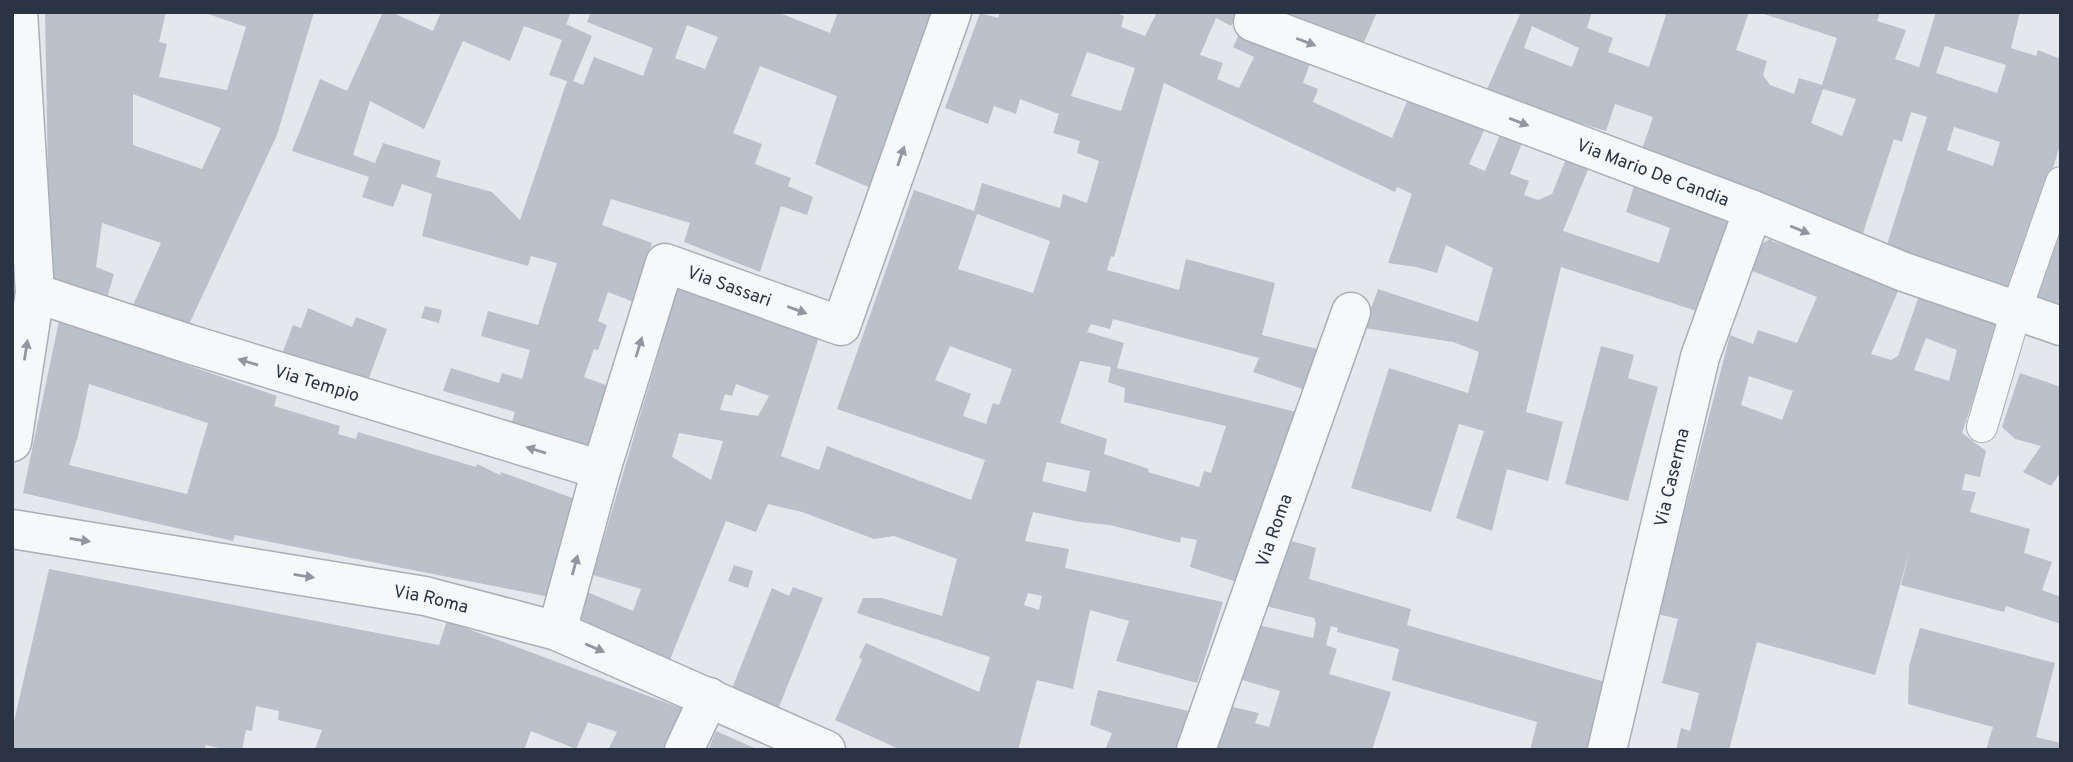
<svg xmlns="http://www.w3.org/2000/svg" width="2073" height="762" viewBox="0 0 2073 762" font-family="Overpass,sans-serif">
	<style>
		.building { fill: #bbc0ca; fill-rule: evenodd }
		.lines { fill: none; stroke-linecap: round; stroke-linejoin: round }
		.service-casing { stroke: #a9aeb7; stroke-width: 32 }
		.minor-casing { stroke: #a9aeb7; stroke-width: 41 }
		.tertiary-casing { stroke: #a9aeb7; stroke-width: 41 }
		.service { stroke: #f7f8fa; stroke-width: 30 }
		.minor { stroke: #f7f8fa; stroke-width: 38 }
		.tertiary { stroke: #f7f8fa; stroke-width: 38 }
		.oneway { fill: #9196a0 }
		.labels { text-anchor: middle; stroke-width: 5; stroke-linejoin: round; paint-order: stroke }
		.street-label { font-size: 18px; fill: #2b3445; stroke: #f4f6f9 }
	</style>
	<rect width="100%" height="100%" fill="#e4e7ec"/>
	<g class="building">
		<path d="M45,12H166L159,42L167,44L159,77L227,90L246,27L202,12H314L277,135L185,333L129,314L161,243L102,223L96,267L114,274L104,308L50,290ZM133,94L221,128L202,169L133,145Z"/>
		<path d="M383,12H391L433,31L441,12H571L566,24L592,36L573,81L583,85L594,57L643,76L653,48L587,22L591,12H777L830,33L838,12H933L871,188L815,164L837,96L760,66L733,133L762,144L755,164L791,178L788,186L813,197L807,215L781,206L760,272L684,242L690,223L611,199L602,225L652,243L636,303L608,292L598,321L607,325L598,350L594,349L584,377L611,387L591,457L509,432L515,412L443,391L451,368L499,383L502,373L522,379L530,350L481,336L488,311L538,325L557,263L531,256L528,266L422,236L432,194L402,184L393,207L362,197L369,177L292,151L320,79L347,91ZM687,25L718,37L705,69L675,58ZM524,26L562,40L549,75L567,81L520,220L492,192L436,177L441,161L383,143L375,163L353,155L370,101L424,129L463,41L510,61Z"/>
		<path d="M1000,12H1114L1124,16L1121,27L1145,36L1157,12H1239L1231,26L1216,18L1200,55L1223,63L1217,79L1239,88L1254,57L1233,47L1243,27L1313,55L1303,83L1318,89L1313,102L1392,138L1410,94L1486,126L1469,164L1485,171L1501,132L1523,140L1510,174L1529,181L1524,195L1538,200L1552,194L1566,159L1589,167L1563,231L1659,263L1670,228L1626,212L1634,186L1702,209L1734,217L1703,313L1561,267L1526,412L1563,422L1548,481L1507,469L1492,531L1456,518L1484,431L1459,424L1431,512L1351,488L1389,368L1468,393L1479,352L1453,342L1364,328L1378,289L1478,322L1493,268L1446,245L1437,273L1416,267L1388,263L1412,194L1397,187L1395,192L1164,83L1114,257L1111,256L1107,270L1179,290L1186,259L1275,283L1262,335L1321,350L1308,391L1253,372L1259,358L1113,319L1110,329L1091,324L1087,332L1124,343L1117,368L1300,413L1240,583L1190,567L1197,540L1181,537L1180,543L1110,525L1080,522L1033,512L1025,541L1069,549L1065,568L1223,602L1197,683L1116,661L1129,621L1090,610L1073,689L1037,680L1018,750H901L835,720L862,660L859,657L866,643L979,692L990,657L857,613L863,598H882L942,616L957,559L894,536L874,539L802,512L768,504L756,532L726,521L669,662L579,624L587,592L633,611L641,589L593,575L679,284L819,337L781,456L819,470L827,446L971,500L985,460L837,409L914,190L974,211L982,183L1060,208L1063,194L1087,203L1099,161L1077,153L1080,141L1053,133L1059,114L1020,99L1016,114L994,106L988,124L945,108L980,13L998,18ZM1087,52L1135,68L1121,111L1071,96ZM977,214L1050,241L1033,293L958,269ZM950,346L1012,369L999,405L993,403L986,424L963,416L971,394L935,380ZM1080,361L1111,367L1108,382L1125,388L1124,402L1226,426L1211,473L1204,471L1199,487L1148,472L1149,469L1104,454L1107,439L1060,423ZM736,384L769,396L758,416L720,410L725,394L732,396ZM679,433L723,441L711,480L672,457ZM1047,462L1090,471L1086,492L1042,481ZM1028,593L1042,596L1039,610L1024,605Z"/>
		<polygon points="1285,12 1377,12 1362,47 1289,16"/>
		<path d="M1521,12H1592L1587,28L1613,38L1608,52L1649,67L1666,15L1658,12H1749L1736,50L1767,61L1763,75L1770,85L1794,94L1799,78L1822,85L1837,38L1758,12H1880L1877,21L1906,30L1895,59L1919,67L1936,12H2020L2011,48L2036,56L2038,50L2058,58L2061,52V142L2013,296L1885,251L1927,117L1911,112L1902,142L1894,139L1861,239L1640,155L1653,117L1615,104L1606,131L1583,124L1580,132L1484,96ZM1532,26L1579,48L1572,67L1524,48ZM1945,46L2006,65L1997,93L1936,73ZM1823,89L1856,99L1842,136L1811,123ZM1954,127L2000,142L1993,166L1947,150Z"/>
		<polygon points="2055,228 2061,230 2061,307 2033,304"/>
		<path d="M1772,238V241L1812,255L1814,253L1902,282L1871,354L1891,360L1898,356L1921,290L1977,310L1998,326L1962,433L1986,451L1980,477L1965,474L1962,490L1976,492L1970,512L2030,529L2024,553L2052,562L2042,590L2061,597V624L2006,606L2004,612L1901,585L1910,549L1875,675L1757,642L1729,750H1676L1681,728L1690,731L1699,693L1662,683L1678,619L1658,614L1730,335L1753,344L1758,330L1797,343L1817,297L1750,270L1756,247ZM1926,338L1957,350L1949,381L1914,370ZM1749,376L1793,391L1782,420L1741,405Z"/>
		<polygon points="425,306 442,310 439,323 421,318"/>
		<polygon points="308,308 352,327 356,317 387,329 366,386 279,362 293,325 301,328"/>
		<path d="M59,321L277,396L274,406L340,426L338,434L356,439L358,432L476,467L477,464L500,475L501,472L578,500L550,597L235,535L233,541L23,493ZM89,384L208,423L187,494L69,465L78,436Z"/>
		<polygon points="1601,346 1634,355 1628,378 1658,387 1628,501 1565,484"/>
		<polygon points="2020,373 2061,387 2061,472 2051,486 2023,472 2041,446 2015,439 2002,427"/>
		<polygon points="1288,540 1316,548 1309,579 1411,609 1407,625 1605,682 1589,750 1530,750 1537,722 1392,680 1399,649 1337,632 1338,628 1331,626 1326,645 1337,649 1329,674 1391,692 1372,750 1213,750 1228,706 1259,713 1255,723 1269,727 1280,691 1239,679 1258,625 1313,638 1316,623 1314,618 1266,606"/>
		<polygon points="734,565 753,571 748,588 728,581"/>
		<polygon points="49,569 439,645 447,621 686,710 667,750 608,750 617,732 588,722 576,749 531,731 524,750 320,750 315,749 322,730 278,720 279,711 256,706 252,731 246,730 242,750 228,750 206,745 204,750 12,750 12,730"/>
		<polygon points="793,587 823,598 776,714 731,691 772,588 789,596"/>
		<polygon points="1920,628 2055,663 2036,737 2061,743 2061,750 1986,750 1993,727 1908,704 1909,666"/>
		<polygon points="1098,690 1193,712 1179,750 1105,750 1112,733 1090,725"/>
		<polygon points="716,731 759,750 708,750"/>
	</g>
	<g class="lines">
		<g class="service-casing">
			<polyline id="service" points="1982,427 2016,311 2061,182"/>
		</g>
		<g class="minor-casing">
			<g id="minor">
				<path id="s1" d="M1257,12L1253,22L1753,210L1904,272L2061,326"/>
				<path id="s2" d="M35,293L189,344L601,470"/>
				<path id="s3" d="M12,529L425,596L557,631L826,750"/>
				<path id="s4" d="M557,631L601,470L665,263L841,326L952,12"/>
				<polyline points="684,750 709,697"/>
				<path id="s5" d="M1196,750L1351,312"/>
				<path id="s6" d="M1607,750L1700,357L1753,210"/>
			</g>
		</g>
		<g class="tertiary-casing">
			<polyline id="tertiary" points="12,442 35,293 18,12"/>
		</g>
		<use href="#service" class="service"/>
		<use href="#minor" class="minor"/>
		<use href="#tertiary" class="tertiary"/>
	</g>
	<defs><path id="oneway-solid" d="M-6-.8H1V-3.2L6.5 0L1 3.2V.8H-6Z" transform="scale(1.75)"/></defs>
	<g class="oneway">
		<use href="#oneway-solid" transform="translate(1306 42) rotate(21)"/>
		<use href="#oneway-solid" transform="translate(1519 122) rotate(21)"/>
		<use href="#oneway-solid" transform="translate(901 156) rotate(-71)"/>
		<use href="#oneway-solid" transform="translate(1800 230) rotate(22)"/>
		<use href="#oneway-solid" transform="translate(797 310) rotate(20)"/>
		<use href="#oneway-solid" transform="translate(639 347) rotate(-73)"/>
		<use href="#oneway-solid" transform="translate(26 350) rotate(-81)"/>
		<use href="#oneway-solid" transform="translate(248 362) rotate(-163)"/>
		<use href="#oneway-solid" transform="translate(536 450) rotate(-163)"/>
		<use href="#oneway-solid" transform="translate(80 540) rotate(9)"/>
		<use href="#oneway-solid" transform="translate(575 565) rotate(-75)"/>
		<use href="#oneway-solid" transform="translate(304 576) rotate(9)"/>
		<use href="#oneway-solid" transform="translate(595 648) rotate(23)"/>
	</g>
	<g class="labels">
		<g class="street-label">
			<text dy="6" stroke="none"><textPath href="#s1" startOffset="438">Via Mario De Candia</textPath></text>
			<text dy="6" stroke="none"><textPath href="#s4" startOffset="452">Via Sassari</textPath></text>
			<text dy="6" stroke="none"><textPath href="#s2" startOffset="296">Via Tempio</textPath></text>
			<text dy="6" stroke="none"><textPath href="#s6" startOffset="280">Via Caserma</textPath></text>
			<text dy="6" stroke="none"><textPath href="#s5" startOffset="233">Via Roma</textPath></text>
			<text dy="6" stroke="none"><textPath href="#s3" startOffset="425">Via Roma</textPath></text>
		</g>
	</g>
	<rect width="2073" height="762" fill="none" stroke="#2b3445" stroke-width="28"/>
</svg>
